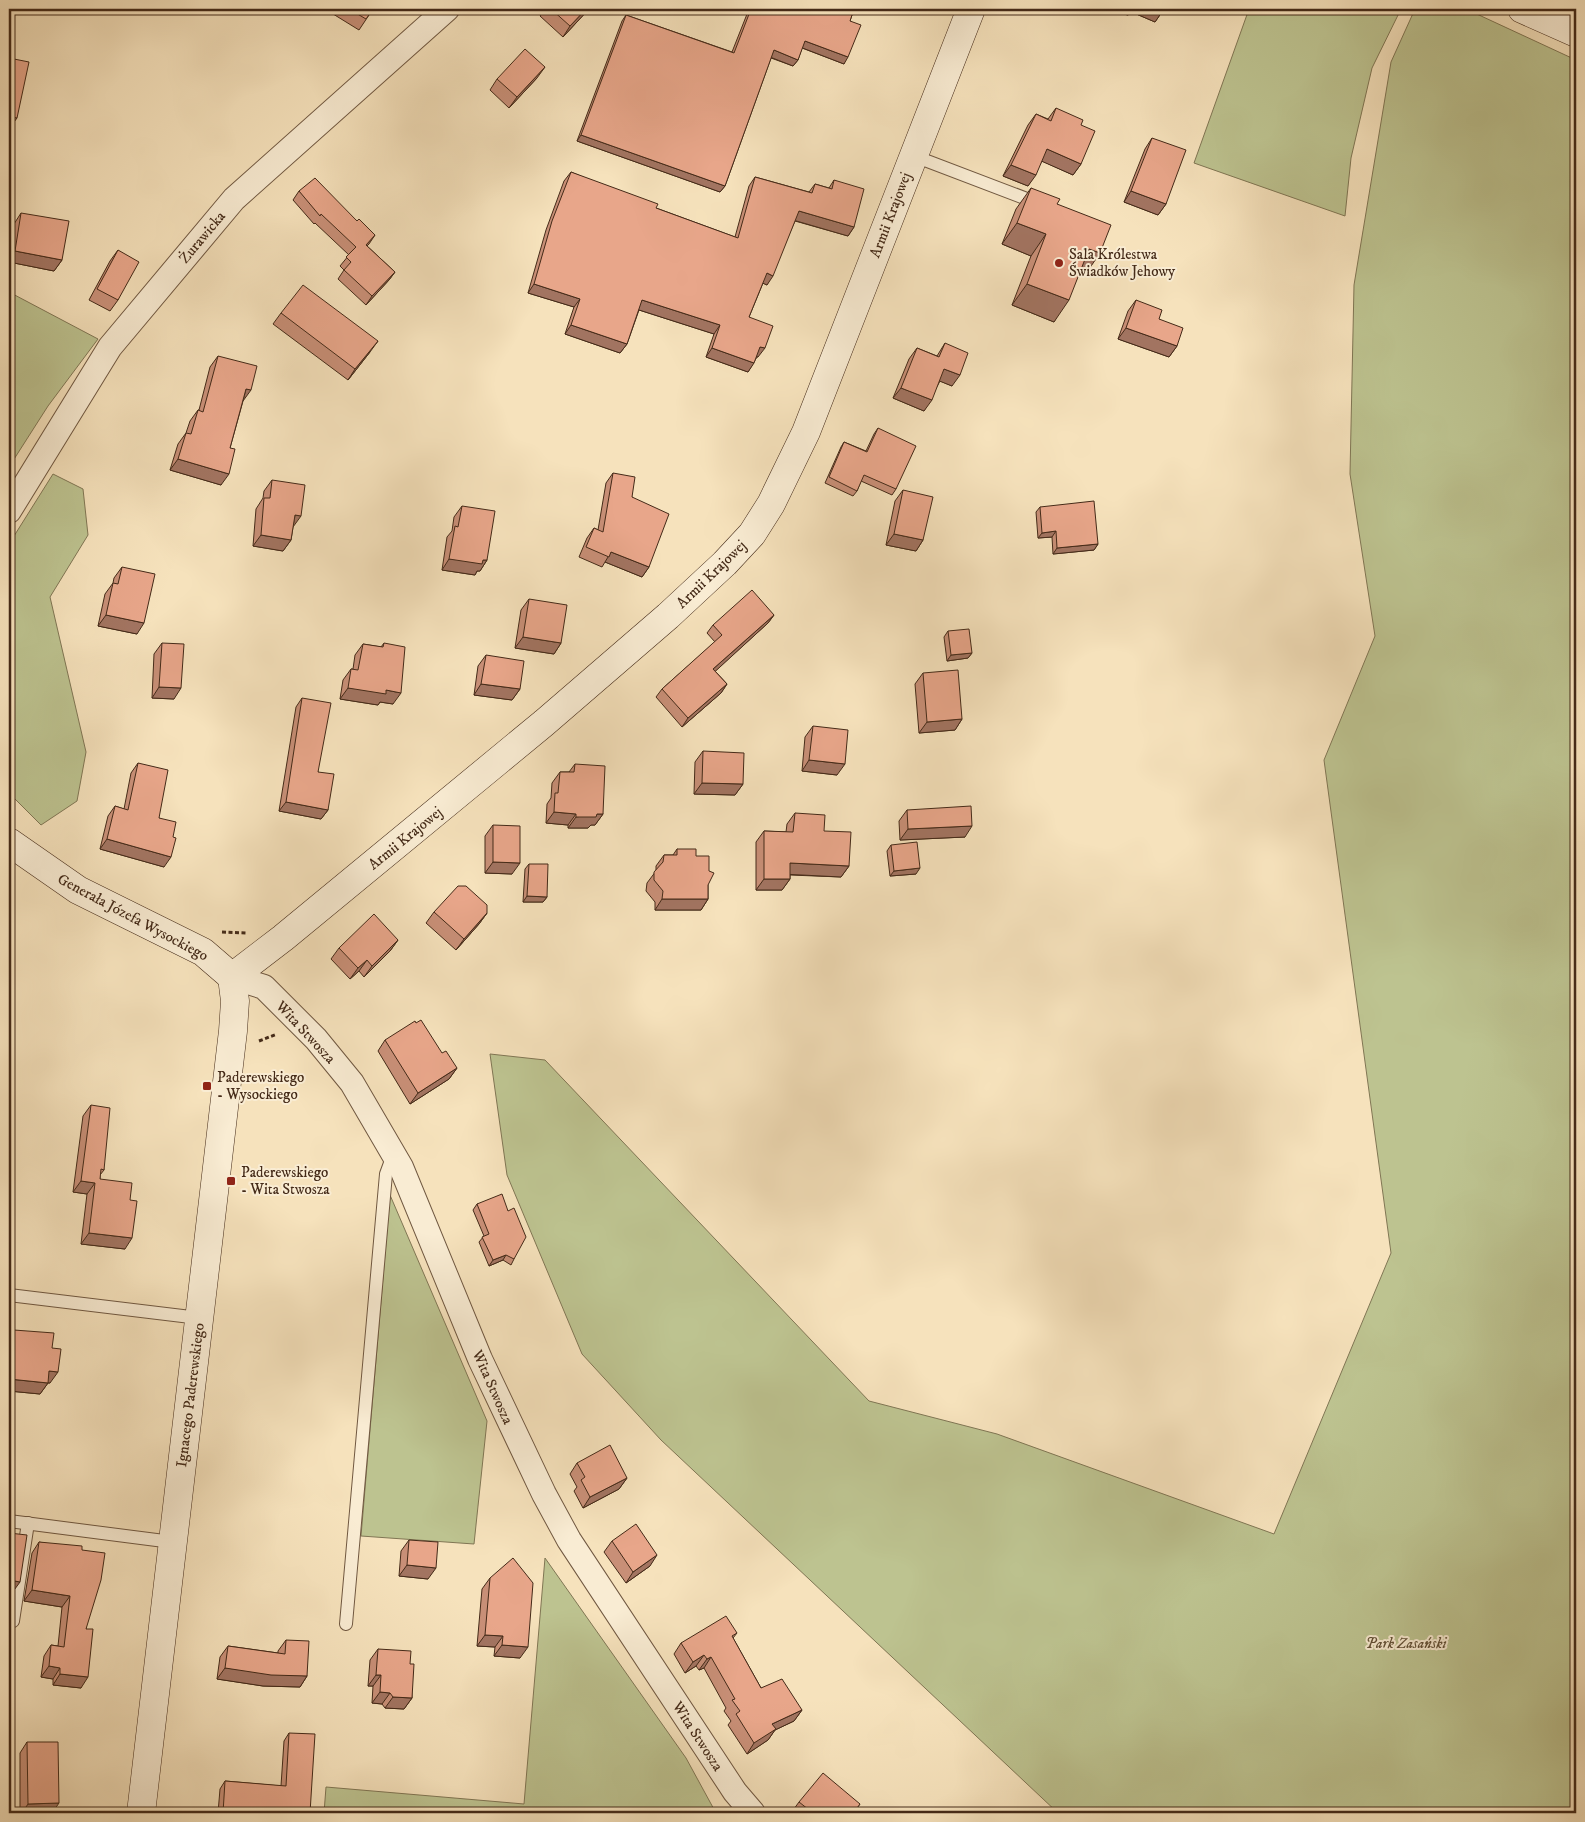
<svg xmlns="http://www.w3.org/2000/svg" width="1585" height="1822" viewBox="0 0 1585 1822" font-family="'IM FELL DW Pica',serif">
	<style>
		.green { fill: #bdc390; stroke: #807654 }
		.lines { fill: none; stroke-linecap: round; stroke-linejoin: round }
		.lane-casing { stroke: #705841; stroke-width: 14 }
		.street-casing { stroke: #705841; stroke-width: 26 }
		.secondary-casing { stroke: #442a18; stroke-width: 29 }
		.path { stroke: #442a18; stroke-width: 3; stroke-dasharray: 4 2.5; stroke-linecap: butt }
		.lane { stroke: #f9ecd3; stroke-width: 12 }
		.street { stroke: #f9ecd3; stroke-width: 24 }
		.secondary { stroke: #f9ecd3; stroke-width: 28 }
		.wall { fill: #c88f77; stroke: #442a18 }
		.shaded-wall { fill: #a27461; stroke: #442a18 }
		.building { fill: #e8a68a; stroke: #442a18 }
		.poi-dot { fill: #8f2418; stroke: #f9ecd3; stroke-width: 2 }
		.labels { text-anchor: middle; stroke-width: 4; stroke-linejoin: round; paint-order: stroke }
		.street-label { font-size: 15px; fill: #442a18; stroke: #f9ecd3 }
		.poi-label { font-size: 15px; fill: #442a18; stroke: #f9ecd3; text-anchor: start }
		.park-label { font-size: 15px; font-style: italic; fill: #625036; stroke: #f9ecd3 }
	</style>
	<rect width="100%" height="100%" fill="#f6e2bc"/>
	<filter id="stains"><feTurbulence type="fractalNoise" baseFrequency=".004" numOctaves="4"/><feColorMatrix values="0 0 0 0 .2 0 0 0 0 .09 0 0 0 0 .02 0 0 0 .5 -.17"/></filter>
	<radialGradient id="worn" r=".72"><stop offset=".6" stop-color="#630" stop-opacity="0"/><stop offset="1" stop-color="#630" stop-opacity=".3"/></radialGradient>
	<g class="green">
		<polygon points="1249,9 1401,9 1372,68 1351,158 1345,216 1194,163"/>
		<polygon points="1415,9 1466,9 1576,60 1576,1813 1058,1813 661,1440 582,1354 507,1175 490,1054 545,1060 869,1401 997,1434 1274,1534 1391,1253 1324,760 1375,636 1350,474 1354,285 1391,62"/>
		<polygon points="9,292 98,339 48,406 9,467"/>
		<polygon points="53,474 83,489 88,535 50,597 86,752 77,801 41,825 9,793 9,544"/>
		<polygon points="390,1195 487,1421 474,1544 361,1536"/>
		<polygon points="545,1558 686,1758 716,1813 324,1813 326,1787 524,1804"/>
	</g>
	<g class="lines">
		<g class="lane-casing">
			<g id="lane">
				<polyline points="914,156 1040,204"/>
				<polyline points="9,1295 199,1318"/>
				<polyline points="9,1521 172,1542"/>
				<polyline points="9,1620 13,1621 28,1523"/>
				<polyline points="346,1624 386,1174 393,1155"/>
			</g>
		</g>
		<g class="street-casing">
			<g id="street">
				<polyline points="9,511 110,347 234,199 447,9"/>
				<polyline points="232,977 264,987 316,1039 352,1083 401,1167 480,1359 544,1494 569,1540 735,1792 753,1813"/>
			</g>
		</g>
		<g class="secondary-casing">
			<g id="secondary">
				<polyline points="1522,9 1576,33"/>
				<polyline points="9,842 78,890 203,952 232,977"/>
				<polyline points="232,977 283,938 544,723 668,616 725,563 752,534 771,504 806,432 971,9"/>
				<polyline points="141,1813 233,1031 235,1001 232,977"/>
			</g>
		</g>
		<g class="path">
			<polyline points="222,932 246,933"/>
			<polyline points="259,1041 277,1034"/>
		</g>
		<use href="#lane" class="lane"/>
		<use href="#street" class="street"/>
		<use href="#secondary" class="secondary"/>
	</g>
	<g class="wall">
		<polygon points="325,9 373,9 359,30"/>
		<polygon points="545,9 589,9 563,37 540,16"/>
		<polygon points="749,9 854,9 850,21 844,64 802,48 798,60 793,66 771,58 725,186 720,192 577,141 622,21 626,15 732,52"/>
		<polygon points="1116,9 1170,9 1169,11 1164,9 1155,22 1134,13 1127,15 1117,10"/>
		<polygon points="537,78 509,108 490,90 497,79"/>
		<polygon points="1056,108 1081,164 1073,175 1042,161 1028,186 1003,176 1028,125 1036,114 1048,119"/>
		<polygon points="1152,138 1166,204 1158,215 1124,202 1145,149"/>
		<polygon points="571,172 656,208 735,237 749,186 755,177 809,192 815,184 829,188 834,180 854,227 848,236 795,221 767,285 763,283 749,317 758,357 757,357 748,372 706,357 714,334 639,310 627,344 620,353 565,334 574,307 528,293 546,230 564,181"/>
		<polygon points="1031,188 1057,204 1085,275 1080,273 1054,322 1012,305 1031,256 1002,244 1016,209"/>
		<polygon points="299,191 369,244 367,246 395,272 389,280 366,305 338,279 344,270 340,266 349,255 315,223 314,224 293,200"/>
		<polygon points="21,213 62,260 54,271 9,262 9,253 14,224"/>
		<polygon points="118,250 118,300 110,311 89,300 110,261"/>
		<polygon points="1136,300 1159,319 1177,346 1169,357 1118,339 1128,311"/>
		<polygon points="281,313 370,352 348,380 273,324"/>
		<polygon points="945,343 952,386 940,381 924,411 893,398 909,359 917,348 937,356"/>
		<polygon points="218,356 243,401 230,448 221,485 170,470 178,444 186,433 190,421 198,410 199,410 210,367"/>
		<polygon points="878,428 896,489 892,495 861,481 857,491 853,496 825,483 841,447 844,442 866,451 874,434"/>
		<polygon points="613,473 632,497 649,567 642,577 605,562 602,567 579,557 587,538 594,528 598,530 606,483"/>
		<polygon points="272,480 293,527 291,540 283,551 253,546 256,509 263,498 264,491"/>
		<polygon points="903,490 923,540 916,551 886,545 895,501"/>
		<polygon points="462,506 487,560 480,571 477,571 475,575 442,570 447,537 452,531 454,517"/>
		<polygon points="1040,507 1098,544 1094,550 1053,554 1052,537 1038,538 1036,512"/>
		<polygon points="122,567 137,634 98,626 105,594 113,583 114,578"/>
		<polygon points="529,599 561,643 554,654 515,648 521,610"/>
		<polygon points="774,615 768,623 715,671 727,684 721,693 682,727 656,697 662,689 715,642 707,633 713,625"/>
		<polygon points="948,631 972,653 968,658 947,661 944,637"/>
		<polygon points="162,643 174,699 152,698 154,654"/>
		<polygon points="384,643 393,704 380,702 378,705 340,699 343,680 351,669 353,669 355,655 363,644 381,647"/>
		<polygon points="486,655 520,689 512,700 474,695 478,666"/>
		<polygon points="923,673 962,719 955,730 919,733 915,684"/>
		<polygon points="302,698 318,772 328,810 321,819 279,811 296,707"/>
		<polygon points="813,726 837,775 802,771 805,737"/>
		<polygon points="703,751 743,784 735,795 694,794 695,762"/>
		<polygon points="138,763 159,818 164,867 100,849 108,816 115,806 124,809 131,773"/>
		<polygon points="575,764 603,814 595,825 591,825 588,828 568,828 568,825 546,823 547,804 551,798 552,783 560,772 569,772"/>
		<polygon points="907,810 965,837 900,840 899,821"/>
		<polygon points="795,813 824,831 849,866 841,877 790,875 790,879 782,890 756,890 756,842 764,831 786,832 787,824"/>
		<polygon points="493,825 512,874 485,873 485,836"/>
		<polygon points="891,845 916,874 890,876 887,851"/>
		<polygon points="677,849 696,856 708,885 708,899 701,910 655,910 655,902 646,891 647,883 656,871 656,866 664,855 673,855"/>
		<polygon points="529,864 547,897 543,902 523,902 525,869"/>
		<polygon points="434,912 487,913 479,924 456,950 426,923"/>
		<polygon points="398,940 390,951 364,977 359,971 350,979 331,959 339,948"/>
		<polygon points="385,1040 457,1068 449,1079 410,1104 378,1051"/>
		<polygon points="91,1105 104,1170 100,1175 100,1179 125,1249 81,1244 87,1194 73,1192 83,1116"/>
		<polygon points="477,1204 508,1211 514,1259 511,1265 503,1260 489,1266 479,1242 484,1236 473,1210"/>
		<polygon points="14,1330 52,1348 50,1383 48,1383 40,1394 9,1391 9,1337"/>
		<polygon points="577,1463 627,1478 619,1489 583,1508 574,1491 577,1487 570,1474"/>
		<polygon points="409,1540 428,1579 399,1576 401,1551"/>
		<polygon points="612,1541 650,1566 626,1583 604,1552"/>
		<polygon points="39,1542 82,1550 86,1629 81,1688 53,1685 53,1679 41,1677 44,1656 51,1645 58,1646 62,1607 24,1601 32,1553"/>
		<polygon points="490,1578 520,1658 494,1656 495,1647 477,1646 482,1589"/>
		<polygon points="737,1633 733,1638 761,1688 802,1710 794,1721 775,1730 768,1740 747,1754 728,1725 731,1721 724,1711 726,1708 704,1668 699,1670 696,1666 685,1673 674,1654 681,1643"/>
		<polygon points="286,1640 307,1676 300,1687 263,1686 217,1679 220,1657 228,1646 278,1653 278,1651"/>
		<polygon points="378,1649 410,1664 412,1698 404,1709 385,1708 382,1704 372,1703 373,1686 368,1686 370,1660"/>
		<polygon points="289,1733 310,1813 218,1813 220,1789 225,1781 281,1786 284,1741"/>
		<polygon points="27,1742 52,1813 20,1813 20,1753"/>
		<polygon points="799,1802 860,1804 857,1808 863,1813 791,1813"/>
	</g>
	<g class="shaded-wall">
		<polygon points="586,9 589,9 563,37 570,26"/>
		<polygon points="1131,9 1170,9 1169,11 1164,9 1155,22 1134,13 1127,15"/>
		<polygon points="805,41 848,57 844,64 800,47"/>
		<polygon points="774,50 798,60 793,66 770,57"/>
		<polygon points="545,67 537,78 509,108 517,97"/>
		<polygon points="9,116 17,118 9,129"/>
		<polygon points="581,135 725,186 720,192 577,141"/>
		<polygon points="1047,149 1081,164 1073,175 1039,160"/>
		<polygon points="1011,165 1036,175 1028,186 1003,176"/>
		<polygon points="1131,191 1166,204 1158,215 1124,202"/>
		<polygon points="799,211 854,227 848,236 793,220"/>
		<polygon points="1017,223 1046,234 1031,256 1002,244"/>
		<polygon points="375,235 369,244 360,253 366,245"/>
		<polygon points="1089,249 1100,253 1085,275 1074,270"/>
		<polygon points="15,251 62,260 54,271 9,262 9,260"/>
		<polygon points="395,272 389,280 366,305 372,296"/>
		<polygon points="767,273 773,276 767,285 760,282"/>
		<polygon points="534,284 580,299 574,307 528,293"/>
		<polygon points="1027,284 1069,300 1054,322 1012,305"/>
		<polygon points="642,300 720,325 714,334 636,309"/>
		<polygon points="571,325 627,344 620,353 565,334"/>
		<polygon points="1126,328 1177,346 1169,357 1118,339"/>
		<polygon points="378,341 370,352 348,380 355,369"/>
		<polygon points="760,347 765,348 758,357 754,356"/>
		<polygon points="712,348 754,363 748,372 706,357"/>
		<polygon points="944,369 960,375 952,386 937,380"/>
		<polygon points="901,388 932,400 924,411 893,398"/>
		<polygon points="246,389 251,390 243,401"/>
		<polygon points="178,459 229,474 221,485 170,470"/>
		<polygon points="295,515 301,516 293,527"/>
		<polygon points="1056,531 1052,537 1038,538 1042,533"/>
		<polygon points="894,534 923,540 916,551 886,545"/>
		<polygon points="261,535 291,540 283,551 253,546"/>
		<polygon points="1098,544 1094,550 1053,554 1057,548"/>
		<polygon points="611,552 649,567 642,577 605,562"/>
		<polygon points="449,559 483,560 487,560 480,571 477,571 475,575 442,570"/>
		<polygon points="106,615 144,623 137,634 98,626"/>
		<polygon points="774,615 768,623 708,678 713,669"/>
		<polygon points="523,637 561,643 554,654 515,648"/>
		<polygon points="972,653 968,658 947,661 951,655"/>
		<polygon points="481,684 520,689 512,700 474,695"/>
		<polygon points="727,684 721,693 682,727 688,718"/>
		<polygon points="159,687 181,688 174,699 152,698"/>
		<polygon points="348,688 386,690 401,693 393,704 380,702 378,705 340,699"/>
		<polygon points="962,719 955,730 919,733 927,722"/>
		<polygon points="809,760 845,764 837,775 802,771"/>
		<polygon points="702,783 743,784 735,795 694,794"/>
		<polygon points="286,802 328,810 321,819 279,811"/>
		<polygon points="554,812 576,814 568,825 546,823"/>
		<polygon points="597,814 603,814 595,825 591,825 588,828 568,828 576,817"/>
		<polygon points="972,826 965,837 900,840 908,829"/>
		<polygon points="107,839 171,857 164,867 100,849"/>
		<polygon points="493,862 520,863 512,874 485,873"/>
		<polygon points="790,863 849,866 841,877 782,874"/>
		<polygon points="920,868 916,874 890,876 894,871"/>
		<polygon points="764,879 790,879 782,890 756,890"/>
		<polygon points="527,896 547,897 543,902 523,902"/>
		<polygon points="662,899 708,899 701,910 655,910"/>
		<polygon points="487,913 479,924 456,950 464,939"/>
		<polygon points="398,940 390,951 364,977 372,966"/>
		<polygon points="367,960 359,971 350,979 358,968"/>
		<polygon points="457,1068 449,1079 410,1104 418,1093"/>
		<polygon points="81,1181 95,1183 87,1194 73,1192"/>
		<polygon points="89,1233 132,1238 125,1249 81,1244"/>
		<polygon points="506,1255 503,1260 489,1266 493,1260"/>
		<polygon points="49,1371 58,1372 50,1383 42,1382"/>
		<polygon points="9,1379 48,1383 40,1394 9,1391"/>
		<polygon points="627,1478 619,1489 583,1508 590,1497"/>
		<polygon points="657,1555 650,1566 626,1583 633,1572"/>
		<polygon points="407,1565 436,1568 428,1579 399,1576"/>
		<polygon points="9,1580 20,1582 9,1597"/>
		<polygon points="32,1590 70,1596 62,1607 24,1601"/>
		<polygon points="485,1635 503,1636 495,1647 477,1646"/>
		<polygon points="502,1645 528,1647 520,1658 494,1656"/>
		<polygon points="704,1655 696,1666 685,1673 693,1662"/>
		<polygon points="711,1657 704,1668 699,1670 707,1659"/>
		<polygon points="49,1666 60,1668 53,1679 41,1677"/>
		<polygon points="225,1668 307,1676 300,1687 263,1686 217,1679"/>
		<polygon points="60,1674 88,1677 81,1688 53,1685"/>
		<polygon points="376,1675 381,1675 373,1686 368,1686"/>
		<polygon points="380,1692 390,1693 382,1704 372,1703"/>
		<polygon points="393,1697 412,1698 404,1709 385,1708"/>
		<polygon points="802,1710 794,1721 775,1730 768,1740 747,1754 754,1743 772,1724"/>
		<polygon points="59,1803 52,1813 22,1813 28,1804"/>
	</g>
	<g class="building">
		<polygon points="349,9 373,9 366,19"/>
		<polygon points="551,9 586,9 570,26"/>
		<polygon points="751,9 854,9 850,21 861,25 848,57 805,41 798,60 774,50 725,186 581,135 626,15 734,53"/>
		<polygon points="525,49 545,67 517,97 497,79"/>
		<polygon points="9,58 29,62 17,118 9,116"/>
		<polygon points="1056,108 1083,120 1081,125 1095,131 1081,164 1047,149 1036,175 1011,165 1036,114 1051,121"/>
		<polygon points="1152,138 1186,150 1166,204 1131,191"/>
		<polygon points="571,172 658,204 656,208 738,238 755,177 812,193 815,184 832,189 834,180 864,189 854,227 799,211 773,276 767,273 749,317 773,326 765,348 760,347 754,363 712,348 720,325 642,300 627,344 571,325 580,299 534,284 552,221"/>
		<polygon points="315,178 357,221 359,219 375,235 366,245 395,272 372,296 344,270 351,262 346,257 356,247 321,214 320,216 299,191"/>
		<polygon points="1031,188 1060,199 1057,204 1111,225 1100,253 1089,249 1069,300 1027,284 1046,234 1017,223"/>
		<polygon points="21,213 69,221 62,260 15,251"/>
		<polygon points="118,250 139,262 118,300 97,289"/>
		<polygon points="303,285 378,341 355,369 281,313"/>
		<polygon points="1136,300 1162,310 1159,319 1183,328 1177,346 1126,328"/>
		<polygon points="945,343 968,353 960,375 944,369 932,400 901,388 917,348 939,357"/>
		<polygon points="218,356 257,366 251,390 246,389 230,448 235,449 229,474 178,459 186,433 191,434 198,410 203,412"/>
		<polygon points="878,428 916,446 896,489 864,475 857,491 829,477 844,442 867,452"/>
		<polygon points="613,473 635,477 632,497 669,514 649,567 611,552 609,557 586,547 594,528 603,532"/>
		<polygon points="272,480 305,485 301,516 295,515 291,540 261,535 264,498 270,498"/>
		<polygon points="903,490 933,497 923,540 894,534"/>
		<polygon points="1094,501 1098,544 1057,548 1056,531 1042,533 1040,507"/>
		<polygon points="462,506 495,511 487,560 483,560 482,564 449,559 455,526 458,527"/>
		<polygon points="122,567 155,574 144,623 106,615 113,583 118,584"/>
		<polygon points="752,590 774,615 713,669 727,684 688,718 662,689 722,635 713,625"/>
		<polygon points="529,599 567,605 561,643 523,637"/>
		<polygon points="969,629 972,653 951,655 948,631"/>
		<polygon points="162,643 184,644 181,688 159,687"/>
		<polygon points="384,643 405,647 401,693 386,690 386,694 348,688 351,669 358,670 363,644 383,647"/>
		<polygon points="486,655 524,661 520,689 481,684"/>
		<polygon points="958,670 962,719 927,722 923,673"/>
		<polygon points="302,698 331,703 318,772 334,774 328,810 286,802"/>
		<polygon points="813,726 848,730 845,764 809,760"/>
		<polygon points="703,751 744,753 743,784 702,783"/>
		<polygon points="138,763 168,770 159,818 176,822 173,837 176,838 171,857 107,839 115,806 128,810"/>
		<polygon points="575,764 605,766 603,814 597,814 596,817 576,817 576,814 554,812 555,793 558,793 560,772 574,772"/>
		<polygon points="971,806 972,826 908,829 907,810"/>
		<polygon points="795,813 825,815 824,831 851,832 849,866 790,863 790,879 764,879 764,831 793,832"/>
		<polygon points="493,825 520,826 520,863 493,862"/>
		<polygon points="917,842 920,868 894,871 891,845"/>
		<polygon points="677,849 696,849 696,856 709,856 709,871 714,873 708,885 708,899 662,899 663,891 654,880 654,872 663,862 664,855 677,855"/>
		<polygon points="529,864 548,864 547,897 527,896"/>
		<polygon points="458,886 466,886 487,905 487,913 464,939 434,912"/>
		<polygon points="374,914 398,940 372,966 367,960 358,968 339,948"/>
		<polygon points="421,1020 442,1053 446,1051 457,1068 418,1093 385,1040 415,1021 416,1023"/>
		<polygon points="91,1105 110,1108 104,1170 101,1169 100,1179 132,1183 130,1200 137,1201 132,1238 89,1233 95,1183 81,1181"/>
		<polygon points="502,1194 508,1211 514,1208 526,1237 514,1259 506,1255 493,1260 482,1237 489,1234 477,1204"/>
		<polygon points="14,1330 54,1333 52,1348 61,1349 58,1372 49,1371 48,1383 9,1379"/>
		<polygon points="610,1445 627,1478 590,1497 581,1480 585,1477 577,1463"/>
		<polygon points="636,1524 657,1555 633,1572 612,1541"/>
		<polygon points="9,1533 27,1535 20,1582 9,1580"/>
		<polygon points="409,1540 438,1542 436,1568 407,1565"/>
		<polygon points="39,1542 82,1546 82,1550 105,1553 101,1580 86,1629 93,1629 88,1677 60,1674 60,1668 49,1666 51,1645 64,1647 70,1596 32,1590"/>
		<polygon points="513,1558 533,1583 528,1647 502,1645 503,1636 485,1635 490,1578"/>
		<polygon points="726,1616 737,1633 732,1636 761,1688 782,1679 802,1710 772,1724 776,1729 754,1743 736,1714 740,1711 732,1700 735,1699 711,1657 707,1659 704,1655 693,1662 681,1643"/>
		<polygon points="286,1640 309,1641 307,1676 271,1675 225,1668 228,1646 285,1654"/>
		<polygon points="378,1649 411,1651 410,1664 414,1664 412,1698 393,1697 390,1693 380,1692 381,1675 376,1675"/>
		<polygon points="289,1733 315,1734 310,1813 223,1813 225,1781 286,1786"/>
		<polygon points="27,1742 58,1742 59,1803 28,1804"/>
		<polygon points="823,1773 860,1804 857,1808 863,1813 813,1813 799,1802"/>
	</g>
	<g class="poi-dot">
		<circle cx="1059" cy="263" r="5"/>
		<rect x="202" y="1081" width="10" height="10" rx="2.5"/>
		<rect x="226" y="1176" width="10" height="10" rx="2.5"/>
	</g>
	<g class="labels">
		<g class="street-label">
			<text transform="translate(890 215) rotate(-69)" y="5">Armii Krajowej</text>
			<text transform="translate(202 237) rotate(-50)" y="5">Żurawicka</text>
			<text transform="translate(711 574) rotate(-44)" y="5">Armii Krajowej</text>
			<text transform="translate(405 838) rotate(-39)" y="5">Armii Krajowej</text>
			<text transform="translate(133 917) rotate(28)" y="5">Generała Józefa Wysockiego</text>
			<text transform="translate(306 1032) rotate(47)" y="5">Wita Stwosza</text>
			<text transform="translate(493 1387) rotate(66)" y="5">Wita Stwosza</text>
			<text transform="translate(190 1395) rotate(-83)" y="5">Ignacego Paderewskiego</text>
			<text transform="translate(698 1736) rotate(57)" y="5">Wita Stwosza</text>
		</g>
		<g class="poi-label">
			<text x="1069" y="259">Sala Królestwa<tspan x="1069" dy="17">Świadków Jehowy</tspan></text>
			<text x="217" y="1082">Paderewskiego<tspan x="217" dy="17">- Wysockiego</tspan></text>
			<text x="241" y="1177">Paderewskiego<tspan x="241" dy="17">- Wita Stwosza</tspan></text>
		</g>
		<g class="park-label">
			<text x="1406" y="1648">Park Zasański</text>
		</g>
	</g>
	<rect width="1585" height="1822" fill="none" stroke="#f6e2bc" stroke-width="30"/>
	<rect x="10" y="10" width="1565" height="1802" fill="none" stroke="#442a18" stroke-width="2.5"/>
	<rect x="15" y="15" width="1555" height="1792" fill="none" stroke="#442a18"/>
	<rect width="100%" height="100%" filter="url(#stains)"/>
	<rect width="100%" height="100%" fill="url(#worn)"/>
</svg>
